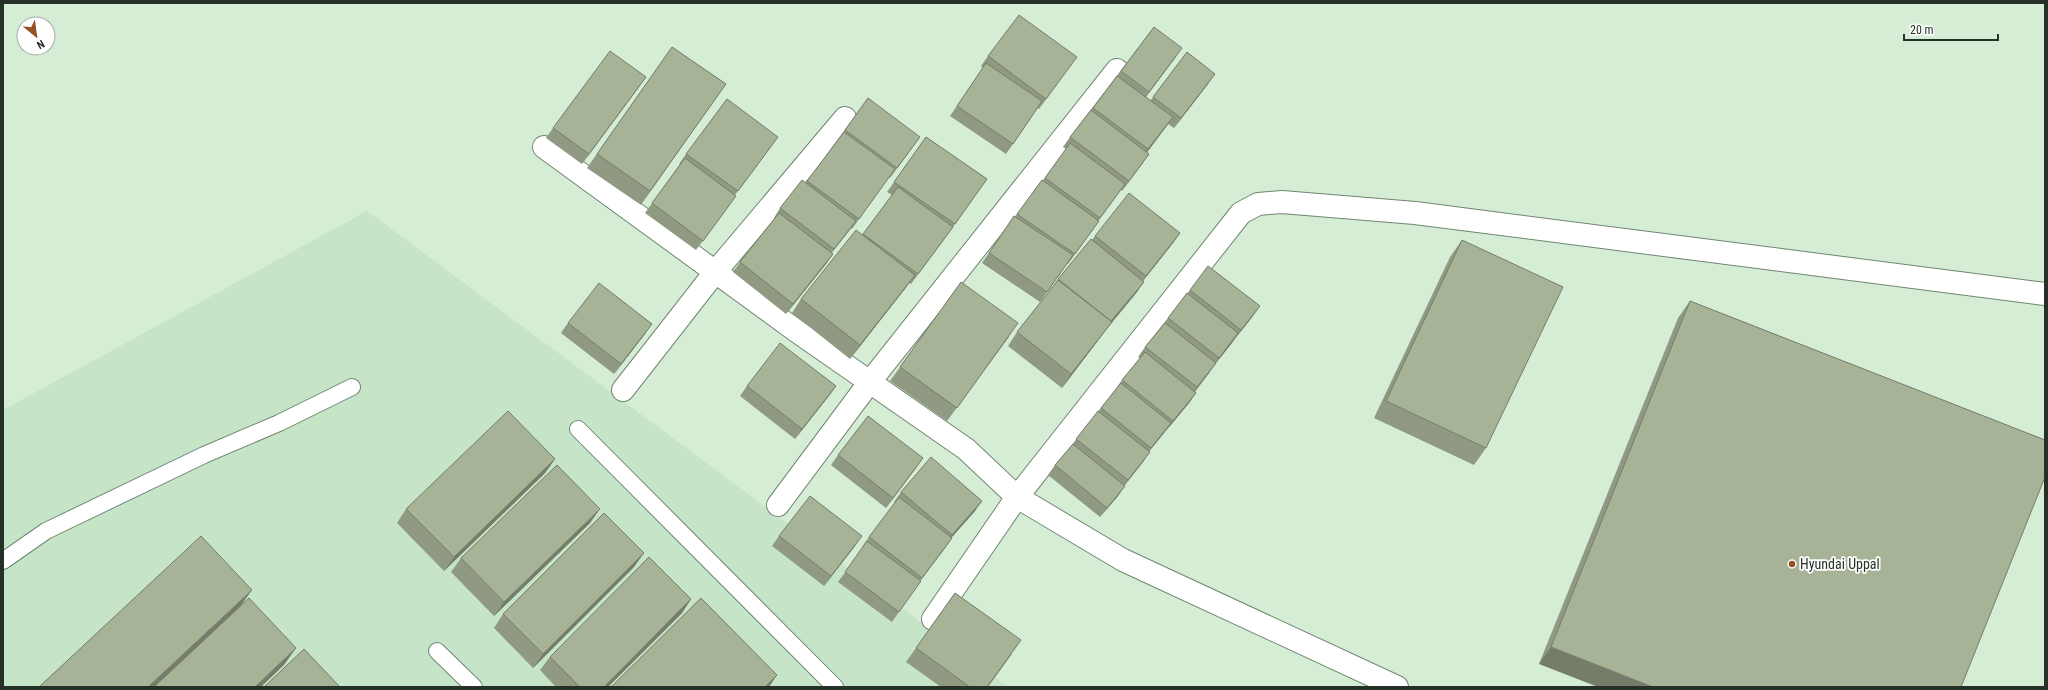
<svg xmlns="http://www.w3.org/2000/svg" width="2048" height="690" viewBox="0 0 2048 690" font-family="'Roboto Condensed',sans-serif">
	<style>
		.built { fill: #c6e4c7 }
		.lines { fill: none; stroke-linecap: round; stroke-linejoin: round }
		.service-casing { stroke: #708671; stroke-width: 18 }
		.minor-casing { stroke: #708671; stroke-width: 24 }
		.service { stroke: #fff; stroke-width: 16 }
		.minor { stroke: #fff; stroke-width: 22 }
		.wall { fill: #909a82 }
		.shaded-wall { fill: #757d6a }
		.building { fill: #a7b397; stroke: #757d6a }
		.poi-dot { fill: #955123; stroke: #fff; stroke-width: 1.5 }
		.labels { text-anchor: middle; stroke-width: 3.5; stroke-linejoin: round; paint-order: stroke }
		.poi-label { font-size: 14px; fill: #273027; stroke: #fff; text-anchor: start }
	</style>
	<rect width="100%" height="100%" fill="#d5ecd5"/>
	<polygon class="built" points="367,211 1008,687 3,687 3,410"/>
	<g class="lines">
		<g class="service-casing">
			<g id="service">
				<polyline points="578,429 835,687"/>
				<polyline points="3,561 46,531 204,455 279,423 352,387"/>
				<polyline points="437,651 474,687"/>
			</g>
		</g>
		<g class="minor-casing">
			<g id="minor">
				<polyline points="544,147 795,330 966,449 1017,497 1123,560 1397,687"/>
				<polyline points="623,390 716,271 845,118"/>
				<polyline points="778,505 869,383 1117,70"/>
				<polyline points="933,619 1017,497 1241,213 1258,204 1282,202 1415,213 2045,294"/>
			</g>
		</g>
		<use href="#service" class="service"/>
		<use href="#minor" class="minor"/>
	</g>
	<g class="wall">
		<polygon points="1154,27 1175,58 1146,97 1150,101 1187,52 1208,84 1174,128 1168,124 1147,152 1149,154 1142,164 1122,191 1121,190 1099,220 1099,221 1068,264 1067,264 1040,302 982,263 1014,216 1015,217 1042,180 1043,180 1066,149 1063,147 1070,137"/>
		<polygon points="672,47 726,84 641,205 587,168"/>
		<polygon points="988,56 1077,57 1039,109 1038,108 1006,154 950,116 983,68 981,66"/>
		<polygon points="639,87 582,164 546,138 553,128"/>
		<polygon points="868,98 913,147 890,178 889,177 852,229 851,228 831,253 833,254 826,264 786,314 733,272 740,262 775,218 774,218 780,208 806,183"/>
		<polygon points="926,137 987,179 946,237 911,284 909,283 850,359 792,313 801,299 862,235 892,195 887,192"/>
		<polygon points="771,147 735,195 729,206 696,250 645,213 680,164 679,164 686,154"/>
		<polygon points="1180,233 1173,243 1143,281 1137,292 1109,326 1062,388 1008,346 1017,332 1052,289 1058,279 1092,240 1095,236"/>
		<polygon points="1462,240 1486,448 1474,465 1374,418 1450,257"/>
		<polygon points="961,282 1009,337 947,421 890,381"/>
		<polygon points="1190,290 1253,316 1216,363 1209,373 1195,392 1196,393 1189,403 1149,451 1143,462 1124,486 1118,496 1100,517 1048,475 1055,465 1072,445 1115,390 1122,380 1140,358 1138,357 1145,347"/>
		<polygon points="1690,301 2045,440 1539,664 1678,318"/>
		<polygon points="568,323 645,334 614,374 561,333"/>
		<polygon points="747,386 836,386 795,439 740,396"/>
		<polygon points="838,455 916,468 886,508 831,465"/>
		<polygon points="555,459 545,473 444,571 397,523 406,509"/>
		<polygon points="901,492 975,511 951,538 952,538 945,548 921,580 892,622 838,582 863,548 862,547 869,537 895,503 894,502"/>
		<polygon points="590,523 494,616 451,572 461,558"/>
		<polygon points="779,536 855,546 824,586 772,546"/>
		<polygon points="634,567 533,668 494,628 503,614"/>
		<polygon points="955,593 1012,654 988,687 941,687 906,662"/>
		<polygon points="691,599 682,613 608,687 556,687 540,670 550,657"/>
	</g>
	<g class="shaded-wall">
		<polygon points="1182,48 1175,58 1142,102 1149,92"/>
		<polygon points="1215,74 1208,84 1174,128 1181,118"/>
		<polygon points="646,77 639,87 582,164 589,154"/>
		<polygon points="1173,117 1166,127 1142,159 1148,149"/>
		<polygon points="1149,154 1142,164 1122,191 1129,181"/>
		<polygon points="856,221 849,231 827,259 834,249"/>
		<polygon points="1180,233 1173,243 1139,286 1146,276"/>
		<polygon points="833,254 826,264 786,314 793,304"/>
		<polygon points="915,275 905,289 850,359 860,345"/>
		<polygon points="1144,282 1137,292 1109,326 1062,388 1071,374 1111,322"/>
		<polygon points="1260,306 1253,316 1234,340 1241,330"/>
		<polygon points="652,324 645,334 614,374 621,364"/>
		<polygon points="1238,333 1232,343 1212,368 1219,358"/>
		<polygon points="1216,363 1209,373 1190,397 1197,387"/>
		<polygon points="836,386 829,396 795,439 802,429"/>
		<polygon points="1196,393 1189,403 1166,431 1173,421"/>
		<polygon points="1171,423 1164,433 1144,458 1151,448"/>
		<polygon points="1150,452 1143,462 1121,490 1128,480"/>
		<polygon points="923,458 916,468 886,508 893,498"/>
		<polygon points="555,459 545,473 444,571 454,557"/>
		<polygon points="1125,486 1118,496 1100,517 1107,508"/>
		<polygon points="982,501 975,511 945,545 952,535"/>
		<polygon points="600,509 590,523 494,616 504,602"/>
		<polygon points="862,536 855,546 824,586 831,576"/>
		<polygon points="952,538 945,548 915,588 922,578"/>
		<polygon points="644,553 634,567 533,668 543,654"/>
		<polygon points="252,590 240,607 154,687 148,687"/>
		<polygon points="691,599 682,613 608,687 604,687"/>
		<polygon points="1551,647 1653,687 1598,687 1539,664"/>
		<polygon points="296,648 284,665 261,687 255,687"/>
		<polygon points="777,675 769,687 765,687"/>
	</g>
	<g class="building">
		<polygon points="1019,15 1077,57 1046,99 988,56"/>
		<polygon points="1154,27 1182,48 1149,92 1121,71"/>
		<polygon points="672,47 726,84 650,191 597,154"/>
		<polygon points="610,51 646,77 589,154 553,128"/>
		<polygon points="1187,52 1215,74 1181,118 1153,97"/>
		<polygon points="986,63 1042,101 1013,144 957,106"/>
		<polygon points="1117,76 1173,117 1148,149 1093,108"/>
		<polygon points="868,98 920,137 897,168 845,130"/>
		<polygon points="727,99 778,137 738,191 686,154"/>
		<polygon points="1091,110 1149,154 1129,181 1070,137"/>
		<polygon points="844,132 895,169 859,219 807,181"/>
		<polygon points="926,137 987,179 955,224 894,182"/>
		<polygon points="1070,143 1125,184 1100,218 1045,178"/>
		<polygon points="685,158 736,196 703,241 652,203"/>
		<polygon points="802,180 856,221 834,249 780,208"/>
		<polygon points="1042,180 1099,221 1075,254 1017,214"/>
		<polygon points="898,187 953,227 918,274 863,234"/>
		<polygon points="1129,193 1180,233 1146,276 1095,236"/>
		<polygon points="779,213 833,254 793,304 740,262"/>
		<polygon points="1014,216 1073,255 1047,292 989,253"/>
		<polygon points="856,230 915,275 860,345 801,299"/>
		<polygon points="1091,239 1144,282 1111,321 1058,279"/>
		<polygon points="1462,240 1563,287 1486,448 1386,401"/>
		<polygon points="1208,266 1260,306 1241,330 1190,290"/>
		<polygon points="1058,280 1112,322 1071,374 1017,332"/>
		<polygon points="961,282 1018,323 957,408 900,367"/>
		<polygon points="599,283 652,324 621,364 568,323"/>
		<polygon points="1187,293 1238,333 1219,358 1168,318"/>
		<polygon points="1690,301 2045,440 2045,477 1961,687 1653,687 1551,647"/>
		<polygon points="1165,323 1216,363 1197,387 1145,347"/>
		<polygon points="780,343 836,386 802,429 747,386"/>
		<polygon points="1145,352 1196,393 1173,421 1122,380"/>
		<polygon points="1121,383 1171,423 1151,448 1101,408"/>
		<polygon points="508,411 555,459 454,557 406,509"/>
		<polygon points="1098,411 1150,452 1128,480 1076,439"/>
		<polygon points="868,416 923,458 893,498 838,455"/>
		<polygon points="1073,444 1125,486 1107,508 1055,465"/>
		<polygon points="931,457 982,501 952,535 901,492"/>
		<polygon points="557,465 600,509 504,602 461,558"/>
		<polygon points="810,496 862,536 831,576 779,536"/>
		<polygon points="899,497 952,538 922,578 869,537"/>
		<polygon points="604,513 644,553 543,654 503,614"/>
		<polygon points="201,536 252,590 148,687 39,687"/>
		<polygon points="867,541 921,581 899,612 845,572"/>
		<polygon points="649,557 691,599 604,687 580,687 550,657"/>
		<polygon points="955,593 1021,640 987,687 970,687 916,648"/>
		<polygon points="249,598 296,648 255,687 154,687"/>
		<polygon points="701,598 777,675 765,687 611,687"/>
		<polygon points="304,649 340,687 264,687"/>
	</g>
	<circle class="poi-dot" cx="1792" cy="564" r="4"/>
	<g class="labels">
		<g class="poi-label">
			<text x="1800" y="569">Hyundai Uppal</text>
		</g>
	</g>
	<rect width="2048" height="690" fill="none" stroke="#273027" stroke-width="8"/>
	<g transform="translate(36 36) rotate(151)"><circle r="19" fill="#ffffff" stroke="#a9aca9"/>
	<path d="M0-3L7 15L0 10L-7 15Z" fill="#955123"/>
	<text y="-6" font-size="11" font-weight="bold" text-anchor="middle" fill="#273027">N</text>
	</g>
	<path d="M1904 34v6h94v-6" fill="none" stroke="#273027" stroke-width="2"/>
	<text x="1910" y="34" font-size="12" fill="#273027" stroke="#ffffff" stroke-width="3" paint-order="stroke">20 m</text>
</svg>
